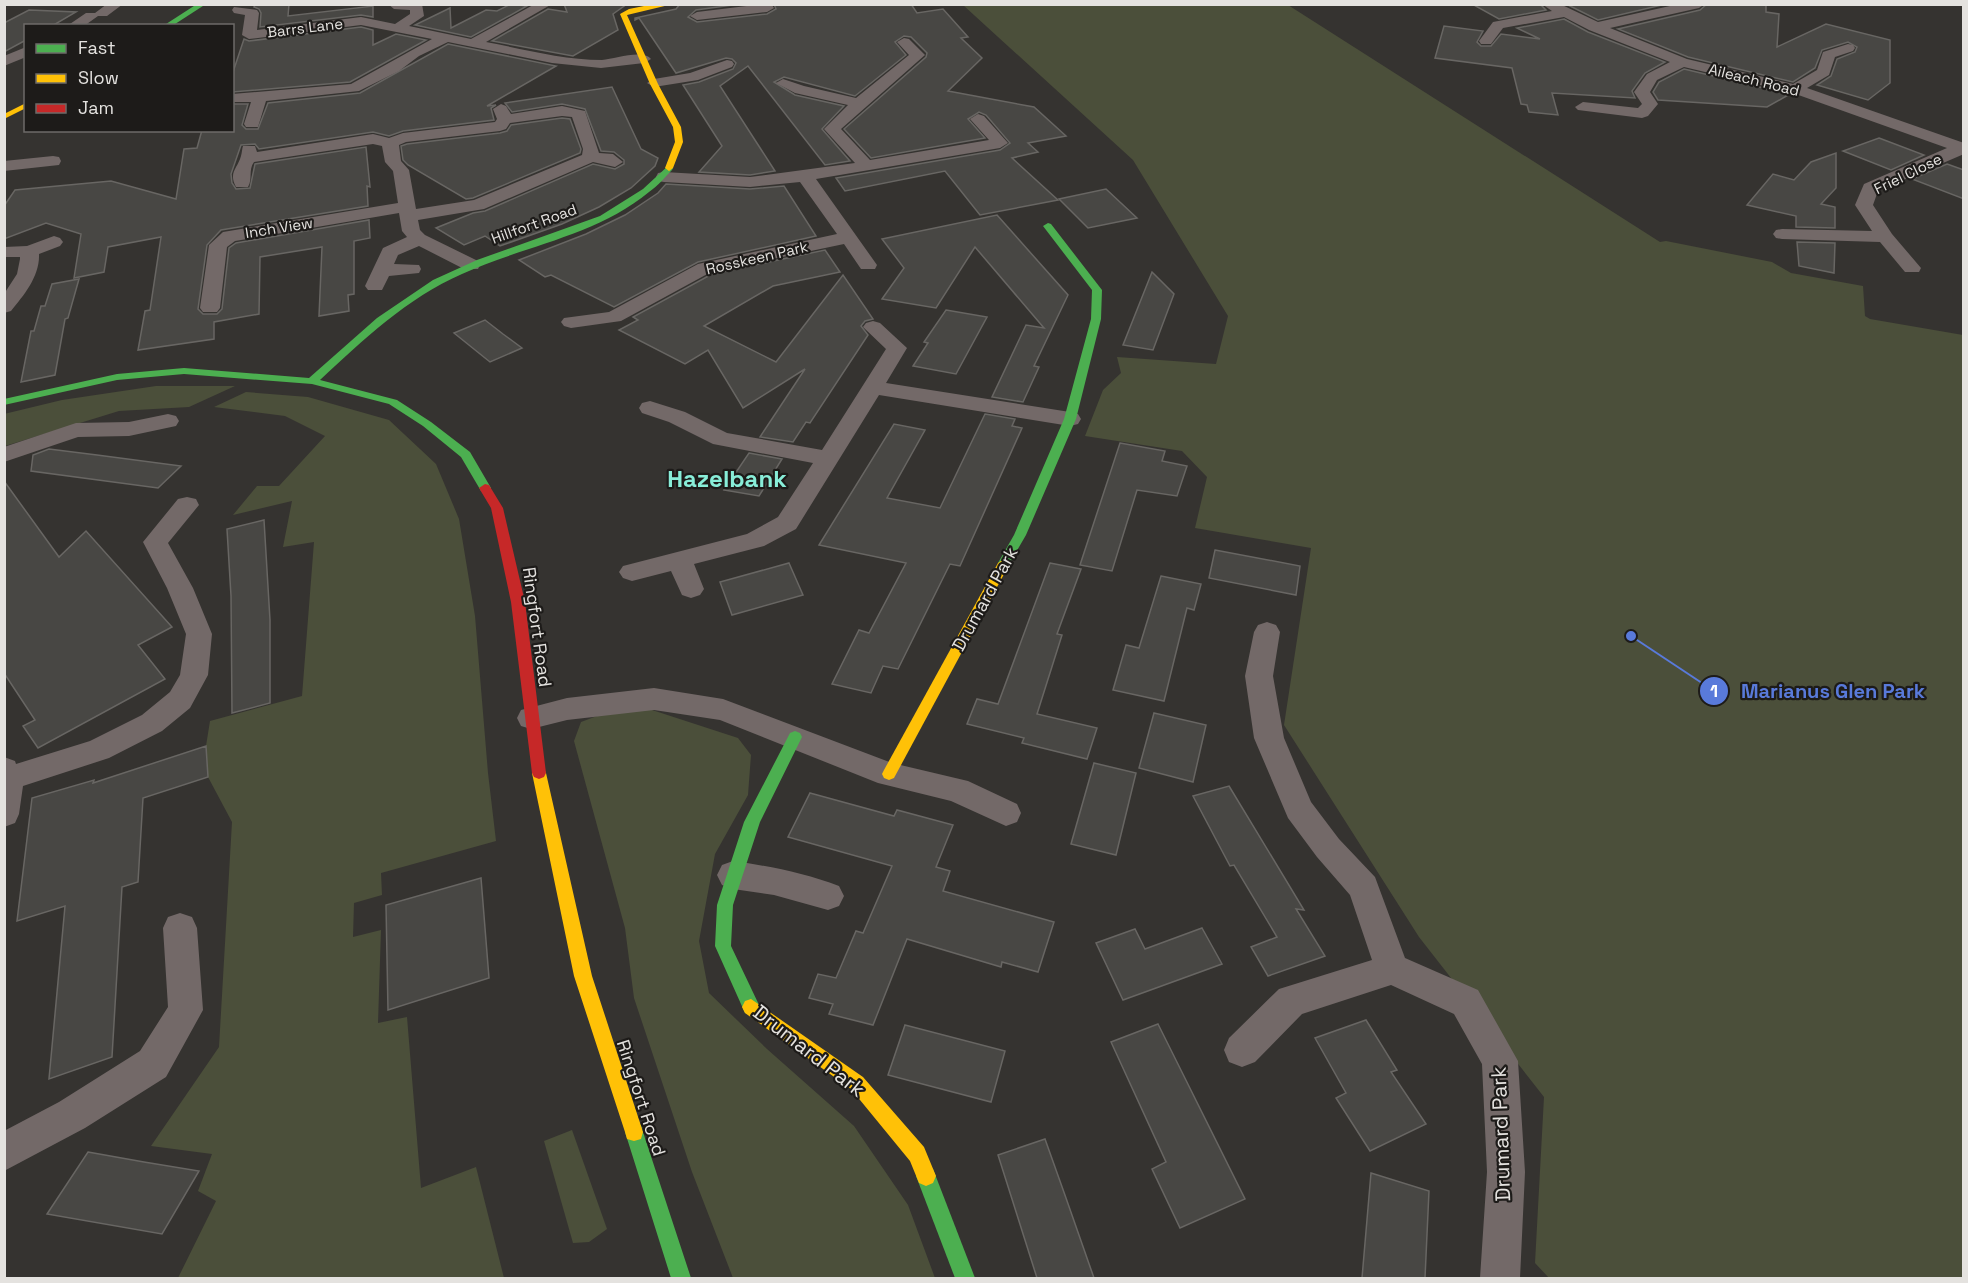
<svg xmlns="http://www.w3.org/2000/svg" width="1968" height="1283" viewBox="0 0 1968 1283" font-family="'Space Grotesk',sans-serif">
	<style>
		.green { fill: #4b4f3a }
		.building { fill: #484744; stroke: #686663; stroke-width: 1.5 }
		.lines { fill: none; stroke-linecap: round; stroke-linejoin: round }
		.street { fill: #736968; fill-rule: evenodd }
		.fast { fill: #4caf50; fill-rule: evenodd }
		.slow { fill: #ffc107; fill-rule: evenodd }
		.jam { fill: #c62828; fill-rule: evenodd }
		.labels { text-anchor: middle; stroke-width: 4.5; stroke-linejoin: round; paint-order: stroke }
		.far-street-label { font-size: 15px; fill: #e4e2df; stroke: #1d1b19 }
		.street-label { font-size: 18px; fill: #e4e2df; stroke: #1d1b19 }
		.near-street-label { font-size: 21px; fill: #e4e2df; stroke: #1d1b19 }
		.district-label { font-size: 24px; font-weight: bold; fill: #88edd8; stroke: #1d1b19 }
		.leader { fill: none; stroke: #597ada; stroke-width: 2 }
		.callout-dot { fill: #597ada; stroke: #1d1b19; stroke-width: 2 }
		.mark-label { font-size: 18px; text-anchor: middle; font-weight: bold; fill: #fff }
		.callout-label { font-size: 20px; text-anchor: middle; font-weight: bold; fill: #597ada; stroke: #1d1b19; stroke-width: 4.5; stroke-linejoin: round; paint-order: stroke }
	</style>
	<rect width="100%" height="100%" fill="#353330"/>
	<g class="green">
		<polygon points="963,5 1288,5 1660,242 1666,241 1772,262 1791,273 1863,286 1865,316 1870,319 1963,335 1963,1278 1549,1278 1535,1263 1544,1097 1419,937 1284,725 1311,548 1195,528 1207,477 1182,451 1085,436 1103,390 1121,373 1117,357 1216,364 1228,316 1133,160"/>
		<polygon points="156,386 235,386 189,407 119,411 5,446 4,414 62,400"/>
		<polygon points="246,392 308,397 389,420 436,464 459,519 475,616 488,773 496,841 381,873 382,895 354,903 353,937 381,930 378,1023 407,1017 421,1188 476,1167 504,1278 178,1278 216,1201 198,1191 212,1154 151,1146 219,1047 232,822 208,777 206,746 210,721 302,696 314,542 283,547 292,501 233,515 257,486 279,486 325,436 285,416 214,407"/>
		<polygon points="649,709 738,738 751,755 748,795 715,854 699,941 709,993 767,1049 854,1126 908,1205 935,1278 733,1278 692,1172 634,998 625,928 574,741 581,722 605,713"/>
		<polygon points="572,1130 607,1229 589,1242 573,1243 544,1141"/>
	</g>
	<g class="building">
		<polygon points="255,4 289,4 288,16 373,6 373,17 361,15 260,27 261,13 259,9 254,7"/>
		<polygon points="511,4 527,6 471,37 415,25 450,8 451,28 486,10 497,11"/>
		<polygon points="564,4 627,4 613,14 618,30 573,56 492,41 548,9 567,12"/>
		<polygon points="680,4 740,4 696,10 688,17 697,22 767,14 776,9 774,4 911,4 917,13 943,9 968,37 961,38 982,58 948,91 1034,107 1066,136 1028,143 1038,152 1012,158 1058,200 980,215 945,171 845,191 836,178 1000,150 1010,143 986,115 979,112 968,119 985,138 871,158 844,129 926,57 927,53 911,37 904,36 895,42 906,55 855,96 784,77 774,82 795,95 844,106 822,129 850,161 825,165 748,66 720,86 775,171 750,175 699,172 722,146 683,85 699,82 733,69 736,63 732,59 726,58 676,73 639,18 635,20 635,18 676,9"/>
		<polygon points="1472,4 1540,4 1546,10 1499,19"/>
		<polygon points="1566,4 1666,4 1598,20"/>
		<polygon points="1707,4 1766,4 1766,12 1779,14 1777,47 1826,24 1890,40 1890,83 1868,100 1817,85 1831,76 1837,59 1855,52 1857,47 1848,42 1822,50 1815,68 1793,82 1688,57 1618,29 1700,10"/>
		<polygon points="29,10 76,12 52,26 26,26 26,40 4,52 4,23"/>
		<polygon points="1564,19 1588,32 1665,62 1645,73 1632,91 1635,98 1552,93 1558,115 1529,112 1527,105 1521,104 1512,68 1435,58 1444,26 1483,31 1477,42 1481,46 1491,46 1501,34 1540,39 1517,28"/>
		<polygon points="361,27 373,30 373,45 396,34 426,40 350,82 232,92 232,75 244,39 249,41"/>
		<polygon points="448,44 556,66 487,106 496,105 491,108 494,120 403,131 389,136 373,132 259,149 255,144 241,145 231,174 232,183 236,189 250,188 255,164 366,147 370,187 367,186 368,206 221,230 207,245 198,309 203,314 217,314 222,309 229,248 236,243 369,220 370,238 354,241 354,294 348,295 349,311 319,316 322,247 260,257 259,314 214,322 214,339 138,350 145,311 150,310 161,237 108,247 104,272 74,278 81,234 46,223 4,239 4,206 15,190 111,181 176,199 184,149 197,148 202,130 232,130 232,104 248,104 242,125 246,129 258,129 268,103 360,93"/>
		<polygon points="1684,69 1789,94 1790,94 1767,107 1658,100 1653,92 1659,82"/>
		<polygon points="612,87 641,149 658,158 655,166 631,188 599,207 562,224 500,246 485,236 464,245 436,228 473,213 485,211 593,164 615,169 624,164 624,160 614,152 601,151 585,109 562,104 512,112 505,103"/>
		<polygon points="562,118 570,119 581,149 580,153 473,198 466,199 408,165 403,160 401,146 407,144 500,133 507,131 511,125"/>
		<polygon points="1879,138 1924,155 1891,170 1843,151"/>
		<polygon points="1836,153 1836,188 1821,204 1835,207 1835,228 1796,227 1796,216 1747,205 1773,174 1794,180 1811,162"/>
		<polygon points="1947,164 1964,170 1964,199 1912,179"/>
		<polygon points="666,184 750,189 784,186 816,236 698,262 614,307 551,275 545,277 519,260 586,234 625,215 658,193"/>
		<polygon points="1106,189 1137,218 1088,228 1059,199"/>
		<polygon points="997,215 1068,295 1034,366 1039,367 1023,402 992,397 1026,325 1044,328 975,247 936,308 882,299 904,268 882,239"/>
		<polygon points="1797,242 1835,243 1834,273 1799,266"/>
		<polygon points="825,250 840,272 773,286 704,326 776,362 843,275 873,319 865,321 861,326 868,335 810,423 806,422 793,442 760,437 805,369 743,408 708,350 685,364 619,330 638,320 633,317 712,274"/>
		<polygon points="1152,272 1174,294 1153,350 1123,345"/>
		<polygon points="79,279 68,318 65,319 55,375 21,382 31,331 34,331 41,306 45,306 52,284"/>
		<polygon points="946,310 987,317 956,374 913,366 928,343 924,342"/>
		<polygon points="485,320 503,334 522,348 490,362 454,333"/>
		<polygon points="985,414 1015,419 1012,426 1022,428 960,566 950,564 898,669 883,666 871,693 832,684 859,630 869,633 906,563 819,545 894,424 925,430 887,498 940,508"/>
		<polygon points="1120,443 1165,451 1162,461 1187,466 1177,496 1137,490 1112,571 1080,565"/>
		<polygon points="49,449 97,455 181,466 158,488 31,471 33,455"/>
		<polygon points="749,453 782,459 759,496 724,490"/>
		<polygon points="4,481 59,557 86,531 172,627 138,645 165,679 38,748 23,726 35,720 4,673"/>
		<polygon points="264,520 270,620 270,703 232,713 231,596 227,529"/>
		<polygon points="1215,550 1300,566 1296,595 1209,578"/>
		<polygon points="789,563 803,595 732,615 720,582"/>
		<polygon points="1050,563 1081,569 1057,634 1062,635 1037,714 1097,728 1087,759 1022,743 1024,738 967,724 977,699 998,704"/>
		<polygon points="1161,576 1201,584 1194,610 1187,608 1164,701 1113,690 1126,645 1139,648"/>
		<polygon points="1154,713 1206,725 1193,782 1139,768"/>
		<polygon points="206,746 208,777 143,798 138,882 122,887 112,1057 49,1079 65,906 17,921 32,798 94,780 93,783"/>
		<polygon points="1094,763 1136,773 1116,855 1071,844"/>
		<polygon points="1229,786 1304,910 1296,909 1325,956 1268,976 1251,947 1277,937 1234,865 1230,866 1193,796"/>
		<polygon points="810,793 894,816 897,810 953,825 936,867 950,871 943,891 1054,922 1038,972 1002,962 1001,967 907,939 873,1025 829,1014 833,1004 809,998 818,974 836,978 856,931 863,933 892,866 788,837"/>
		<polygon points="481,878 489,978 388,1010 386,905"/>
		<polygon points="1202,928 1222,964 1123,1000 1096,943 1135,929 1145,949"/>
		<polygon points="1366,1020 1397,1070 1391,1072 1426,1124 1370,1151 1336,1098 1346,1093 1315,1038"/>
		<polygon points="1158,1024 1245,1199 1180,1228 1152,1169 1166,1162 1111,1042"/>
		<polygon points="905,1025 1005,1051 991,1102 888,1075"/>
		<polygon points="1045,1139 1066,1198 1094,1278 1037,1278 998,1155"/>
		<polygon points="88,1152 144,1162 199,1171 162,1234 47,1214"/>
		<polygon points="1371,1173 1429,1191 1425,1278 1362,1278"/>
	</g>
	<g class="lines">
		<g class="street">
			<polygon points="107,4 123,4 107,16 98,16 84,26 67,26 86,13 95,13"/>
			<path d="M388,4H422L424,16L409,26L471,39L535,4H552L486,42C523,49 563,60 602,60C615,59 642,49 651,59L644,63L601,68L552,63L448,42L419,56L399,71L359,91L266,101L258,127H246L244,124L251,102H232V94L351,84L432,39L361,25L249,39L242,35L245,15L234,13L232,10L234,7L257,10L259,13L257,30L361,17L395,24L410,14V10L394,9Z"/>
			<polygon points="763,4 772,5 774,8 767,12 697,20 690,16 697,12"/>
			<polygon points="1542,4 1560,4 1598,22 1679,4 1705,4 1699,8 1610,28 1687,59 1793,84 1817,70 1823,52 1848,44 1853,45 1855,48 1853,51 1835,57 1829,75 1807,88 1964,143 1964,154 1878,191 1873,205 1892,234 1921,268 1919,272 1905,272 1880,242 1782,239 1776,238 1773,234 1776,230 1782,229 1872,231 1855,205 1864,184 1947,148 1790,92 1684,67 1657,80 1650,92 1658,104 1648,116 1642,118 1578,110 1575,107 1583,102 1638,108 1642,104 1634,92 1647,74 1670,62 1589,30 1564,17 1503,28 1491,44 1481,44 1479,41 1493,22 1552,11"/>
			<polygon points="904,38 909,39 925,55 841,129 870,160 989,140 970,119 978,114 984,116 1008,143 1000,148 816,179 877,265 875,269 861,269 844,244 711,272 621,321 571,328 564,326 561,322 564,318 609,312 698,264 837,234 800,182 750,187 664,182 658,181 656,177 658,173 664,172 750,177 855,163 824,129 848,105 795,93 776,83 783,79 804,86 856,98 909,55 897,42"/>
			<polygon points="26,47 26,57 4,66 4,56"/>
			<polygon points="727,60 732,61 734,64 732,67 698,80 654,87 647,83 654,79 690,73"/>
			<path d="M501,104L506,106L511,114L562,106L585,111L599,153L613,154L623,162L615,167L593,162L484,209L418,220L420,230L425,235L478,261L480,265L478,269H464L419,246L398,255L394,264L419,265L421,269L419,273L389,276L382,290H368L365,286L383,248L407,237L402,231L399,213L235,241L227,247L220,308L217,312H203L200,308L209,245L223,232L398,203L393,171L385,162L382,146L373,144L254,162C248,170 253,179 248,187H236C228,172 238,168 241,156C242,152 242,149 243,146H255L257,152L373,134L389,138L403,133L495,122L497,119L493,109ZM562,116L572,117L583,149L582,155L474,200L416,209L409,170L401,161L399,145L406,142L500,131L506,129L510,123Z"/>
			<polygon points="53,156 59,157 61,161 59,165 4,171 4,161"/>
			<path d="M54,236L60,238L63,242L60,246L39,254C40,276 24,295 11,311L4,313V294L17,274L20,259V257H4V247L27,246Z"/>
			<polygon points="873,321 880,323 907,348 886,383 1070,412 1078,414 1081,419 1078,424 1070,426 879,395 796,529 764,546 694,564 704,589 700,595 691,598 682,595 671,571 632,581 623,578 619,572 623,566 747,534 778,517 813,463 713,444 669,422 642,413 639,408 642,403 650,401 685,412 727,433 822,450 886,349 863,327 866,323"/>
			<polygon points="168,414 176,416 179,421 176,426 129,436 78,437 4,462 4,447 76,423 129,422"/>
			<polygon points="187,497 196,499 199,505 168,543 193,588 212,634 208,675 190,708 162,731 109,758 23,786 19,814 15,823 4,827 4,757 15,761 16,764 90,741 142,715 170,692 180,675 186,634 167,588 143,542 178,499"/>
			<polygon points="1267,622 1276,625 1280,632 1273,676 1284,738 1311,802 1339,839 1375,877 1405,958 1478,990 1518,1061 1525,1172 1520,1278 1480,1278 1487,1172 1482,1064 1454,1014 1391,985 1302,1014 1255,1062 1242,1067 1229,1062 1224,1050 1229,1038 1279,989 1372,960 1350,895 1317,857 1288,818 1254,738 1245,676 1254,632 1258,625"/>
			<polygon points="654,688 723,699 892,763 968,781 1017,804 1021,813 1017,822 1006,826 951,801 878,783 720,720 654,710 567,720 531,729 521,726 517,718 521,710 567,698"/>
			<path d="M733,861C769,866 805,873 839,886L844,896L839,906L828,910L774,895L733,889L722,885L717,875L722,865Z"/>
			<polygon points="180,913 192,917 197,928 203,1010 166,1077 85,1128 4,1171 4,1131 59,1102 140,1051 168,1007 163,928 168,917"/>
		</g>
		<g class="fast">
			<polygon points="197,4 206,4 172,26 163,26"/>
			<path d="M669,165L673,168L672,170C665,177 658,186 649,192C596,236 523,246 462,274C407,298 363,340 320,380L397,400L431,422L470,452L491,488L489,491H481L461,457L423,426L389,404L312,384L184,374L117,380L4,405V399L117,374L184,368L309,378L377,318L433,280L477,260L600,216L643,189Z"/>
			<polygon points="1048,223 1051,224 1102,290 1101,319 1076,419 1026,535 1008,566 1004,567 998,563 1014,535 1064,419 1091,319 1092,290 1043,226"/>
			<polygon points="795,731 800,733 802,737 760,822 733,905 731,946 760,1007 757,1013 751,1015 745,1013 715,946 717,905 744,822 790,733"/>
			<polygon points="634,1123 641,1125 643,1132 691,1278 671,1278 625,1132 627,1125"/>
			<polygon points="926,1166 933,1169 975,1278 955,1278 916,1176 919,1169"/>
		</g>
		<g class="slow">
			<polygon points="654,4 673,4 627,15 658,84 681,127 683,142 673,168 669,171 665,168 675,142 673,127 650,84 620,14 629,9"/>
			<polygon points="26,103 26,108 4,119 4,114"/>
			<polygon points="1004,559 1010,563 894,778 889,780 884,778 882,774 884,770 998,563"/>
			<polygon points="539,767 544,769 546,773 592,976 643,1132 641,1139 634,1141 627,1139 625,1132 574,976 532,773 534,769"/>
			<polygon points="751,999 863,1077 924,1147 936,1176 933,1183 926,1186 919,1183 910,1161 851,1089 745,1013 742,1007 745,1001"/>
		</g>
		<polygon class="jam" points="485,484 489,485 503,508 525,602 546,773 544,777 539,779 534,777 532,773 511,602 491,508 479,488"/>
	</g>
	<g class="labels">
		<g class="far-street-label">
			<text transform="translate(305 28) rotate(-7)" y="5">Barrs Lane</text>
			<text transform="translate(1754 80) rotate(14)" y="5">Aileach Road</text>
			<text transform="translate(1908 174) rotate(-26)" y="5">Friel Close</text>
			<text transform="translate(534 224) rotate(-20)" y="5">Hillfort Road</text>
			<text transform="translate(279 228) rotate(-9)" y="5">Inch View</text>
			<text transform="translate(757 258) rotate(-13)" y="5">Rosskeen Park</text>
		</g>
		<g class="street-label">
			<text transform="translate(985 599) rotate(-61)" y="6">Drumard Park</text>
			<text transform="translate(537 627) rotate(82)" y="6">Ringfort Road</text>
			<text transform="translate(641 1098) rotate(72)" y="6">Ringfort Road</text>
		</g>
		<g class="near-street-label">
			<text transform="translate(809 1051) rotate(38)" y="7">Drumard Park</text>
			<text transform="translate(1501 1134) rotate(-92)" y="7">Drumard Park</text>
		</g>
		<g class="district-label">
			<text x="727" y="487">Hazelbank</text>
		</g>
	</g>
	<path class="leader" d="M1631 636L1714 691"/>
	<g class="callout-dot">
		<circle cx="1631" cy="636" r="6"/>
		<circle cx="1714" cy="691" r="15"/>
	</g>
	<g class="mark-label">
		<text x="1714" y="697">1</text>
	</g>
	<g class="callout-label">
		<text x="1833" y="698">Marianus Glen Park</text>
	</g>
	<rect width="1968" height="1283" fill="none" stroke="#e4e2df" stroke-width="12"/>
	<rect x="24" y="24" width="210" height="108" fill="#1d1b19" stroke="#6d6b68" stroke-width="1.5"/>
	<rect x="36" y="44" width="30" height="9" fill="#4caf50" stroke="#6d6b68" stroke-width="1.5"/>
	<text x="78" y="54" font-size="18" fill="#e4e2df">Fast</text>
	<rect x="36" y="74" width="30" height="9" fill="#ffc107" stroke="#6d6b68" stroke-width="1.5"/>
	<text x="78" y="84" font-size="18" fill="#e4e2df">Slow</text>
	<rect x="36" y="104" width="30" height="9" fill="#c62828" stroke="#6d6b68" stroke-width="1.5"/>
	<text x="78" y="114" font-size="18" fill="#e4e2df">Jam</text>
</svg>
